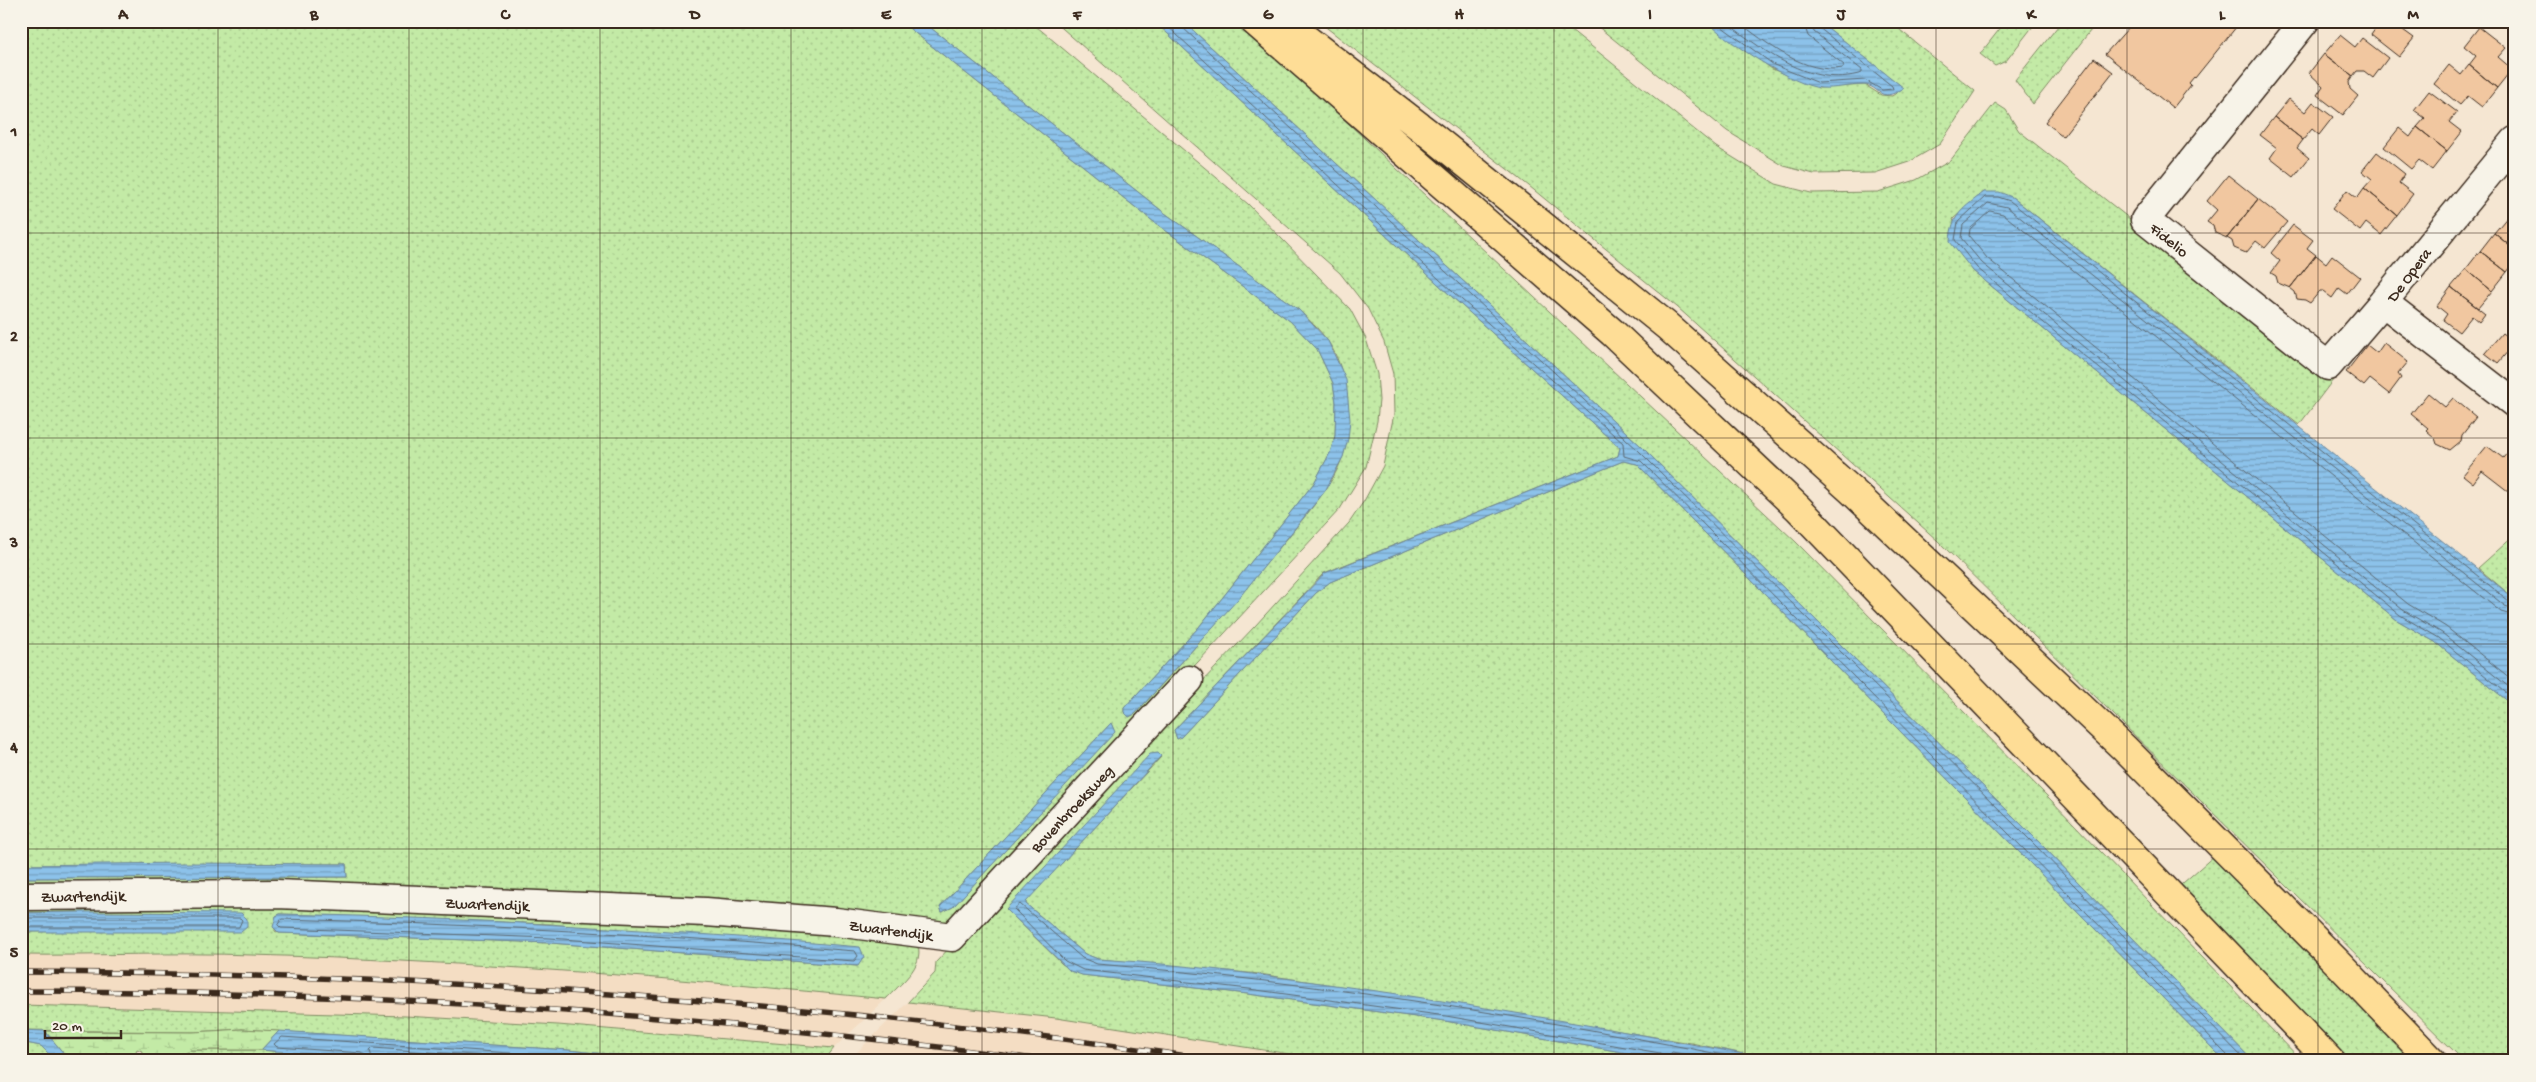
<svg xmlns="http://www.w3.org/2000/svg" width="2536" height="1082" viewBox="0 0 2536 1082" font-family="'Gochi Hand',sans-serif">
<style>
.built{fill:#f4ddc3}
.grass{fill:url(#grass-dots);stroke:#7f8a62;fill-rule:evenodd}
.wetland{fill:url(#wetland-marsh);stroke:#7f8a62}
.water{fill:url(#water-rules);stroke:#6c8598}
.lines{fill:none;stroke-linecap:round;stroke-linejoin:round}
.shore{stroke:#5b6770;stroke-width:1}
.building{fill:#f1c7a0;stroke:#3b2a1e}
.minor-casing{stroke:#3b2a1e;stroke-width:31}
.highway-casing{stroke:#3b2a1e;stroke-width:31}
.minor{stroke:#f7f3e8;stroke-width:28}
.highway{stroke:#fedd96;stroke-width:28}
.rail-casing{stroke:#3b2a1e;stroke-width:5.5}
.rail{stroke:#f7f3e8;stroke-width:4;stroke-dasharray:11;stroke-linecap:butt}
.grid{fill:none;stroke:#3b2a1e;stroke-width:1;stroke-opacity:0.55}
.labels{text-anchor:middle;stroke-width:4;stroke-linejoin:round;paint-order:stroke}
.street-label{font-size:16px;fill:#3b2a1e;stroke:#f7f3e8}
.neatline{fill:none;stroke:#3b2a1e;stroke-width:2}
.grid-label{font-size:16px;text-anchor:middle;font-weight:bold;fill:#3b2a1e}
</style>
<defs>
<pattern id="grass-dots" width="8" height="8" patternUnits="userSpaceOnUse" patternTransform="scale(1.25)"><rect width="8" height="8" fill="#c3eaa6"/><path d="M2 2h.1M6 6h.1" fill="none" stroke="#a8c98e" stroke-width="1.8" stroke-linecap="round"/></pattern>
<pattern id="wetland-marsh" width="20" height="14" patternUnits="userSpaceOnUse" patternTransform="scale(1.25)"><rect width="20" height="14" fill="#c3eaa6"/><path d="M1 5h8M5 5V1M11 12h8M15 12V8" fill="none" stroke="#a8c98e"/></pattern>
<pattern id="water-rules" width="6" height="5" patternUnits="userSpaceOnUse" patternTransform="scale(1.25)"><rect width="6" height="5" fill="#8cc2ea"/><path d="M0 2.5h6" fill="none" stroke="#749ebd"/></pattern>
</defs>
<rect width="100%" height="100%" fill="#f5e6d2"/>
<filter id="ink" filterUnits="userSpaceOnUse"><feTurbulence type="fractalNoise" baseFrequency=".02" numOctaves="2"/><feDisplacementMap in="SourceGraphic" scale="10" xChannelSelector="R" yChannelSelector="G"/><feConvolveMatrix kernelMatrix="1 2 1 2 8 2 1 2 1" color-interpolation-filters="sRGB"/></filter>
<g filter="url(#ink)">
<path class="built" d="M250,954l182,8 238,16 216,21 -52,49 -276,-23 -153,-9 -384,-11v-50z
M908,1002l148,16 279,43h-441l-41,-5z"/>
<path class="grass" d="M21,21h879l254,201 136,99 27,28 16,34 3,19 -1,34 -5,17 -16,30 -115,144 -75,81v4l5,5 6,-3c52,-57 102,-114 151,-174 20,-26 46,-52 57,-84 11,-32 5,-87 -16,-116 -8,-11 -18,-20 -28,-30l-137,-99 -240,-190h108l218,183 102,105 16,30 11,35 2,26 -2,21 -11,46 -26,42 -207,223 -185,191 -927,-34v-11l326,-1 -1,-13 -325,1zM1111,723l3,9 -161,175 -11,5 -2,-5z
M1054,21h100l296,274 170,153 -2,8 -294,117 -150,157 3,9 4,-2 135,-144 14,-11 293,-121 14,3 588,597h-447l-87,-18 -239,-40 -193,-29 -161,-15 -13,-5 -59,-50v-3l135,-144 -155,152 56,55 20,11 166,19 197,27 228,40h-338l-279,-43 -148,-16 27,-29 1,-11 319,-336 94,-103 15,-22 19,-35 11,-52 -1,-40 -9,-32 -16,-33 -28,-36z
M1183,21h52l114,103 447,418 253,256 253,263h-49l-219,-224 -392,-390z
M1318,21h242l156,126 60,37 35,9 67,-1 38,-12 34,-19 45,-58 11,7 13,21 314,249 -34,45 -287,-228 -28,-5 -31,27 20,52 424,349 38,22 80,65v354h-51l-526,-520 -261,-234 -148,-121z
M1591,21h116l65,48 47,19 46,-3 16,10 11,1 11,-8 -84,-67h70l86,70 -35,53 -31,18 -34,11 -61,1 -30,-8 -57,-35z
M2006,21h31l-31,40 -11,5 -15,-12z
M2062,21h36l-65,83 -18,-24z
M2515,535v64l-37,-31z
M2215,855l199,206h-70l-169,-171z
M184,901l521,19 213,25c6,22 -18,39 -32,54 -211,-21 -422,-38 -634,-44 -77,-3 -154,1 -231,0v-23l63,-1v-19l-63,1v-10zM280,914l271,10 313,33 -7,9 -307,-23 -271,-10 -4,-2 1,-15z
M21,1005l384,11 153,9 276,23 -10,13h-153l-103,-11 -326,-21 -49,3 -172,-2z
M21,1042l20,4 15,15h-35z
M189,1050h72l132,11h-216l4,-7z"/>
<path class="wetland" d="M242,1029l37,2 -18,19h-72l-8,4 -4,7h-37l2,-10 -5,-2 -5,12h-62l-25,-30 148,1z"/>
<path class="water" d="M900,21h22l240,190 137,99 29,31 18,39 4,40 -2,19 -5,18 -18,34 -87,108 -103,115 -6,3 -5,-5v-4l75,-81 115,-144 16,-30 5,-17 1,-34 -3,-19 -16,-34 -27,-28 -136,-99z
M1154,21h29l459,426 392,390 219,224h-28l-588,-597 -14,-3 -293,121 -14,11 -135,144 -4,2 -3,-9 151,-157 293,-117 2,-8 -170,-153z
M1707,21h112l85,67c-27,17 -23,-3 -41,-3 -14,0 -28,4 -42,3 -27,-2 -96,-47 -114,-67z
M1984,192h15l13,5 503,402v108l-80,-65 -38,-22 -424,-349 -23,-29c1,-28 14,-34 34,-50z
M1111,723l4,9 -162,175 -11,5 -2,-5z
M1158,753l3,3 -135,146v2l59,50 13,5c99,6 195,20 293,34 129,20 259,42 387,68h-105l-228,-40 -197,-27 -166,-19 -12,-4 -64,-62 144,-155z
M186,863l160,1 1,13 -326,1v-13z
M84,912l157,1 6,6v8l-6,5h-220v-19z
M280,914c194,4 387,16 580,33l4,10 -6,9 -308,-23 -271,-10 -6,-6 3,-11z
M21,1030l24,1 25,30h-14l-15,-15 -20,-4z
M279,1031l289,19 103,11h-278l-132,-11z"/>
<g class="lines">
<path class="shore" d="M1162,21l291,271 170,151 1,13 17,5 586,594 1,6
M1180,21l2,6 457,424 392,390 215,220
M1714,21l60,44 45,18 46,-3 17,10 11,-1 -1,-3 -74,-59 -2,-6
M1724,21c40,29 85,68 138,52v-3l-48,-38 -4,-11
M1737,21c30,22 67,54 106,47l1,-3 -36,-29 -5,-15
M2515,603l-6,-2 -499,-400 -12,-4h-13l-27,25 -3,18 22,28 423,347 39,23 76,62
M2515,609l-10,-3 -498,-399 -19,-4 -25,22 -2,13 21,25 421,347 39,23 73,59
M2515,616l-14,-4 -498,-398 -13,-3 -20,18 -1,7 18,22 421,346 38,23 69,55
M21,918h219l2,2 -3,7h-218
M282,919c191,5 382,16 573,32l3,5 -4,5 -304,-23 -269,-10 -3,-3z
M367,1061l-1,-5 -4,-3 -85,-6 -3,-3 8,-7 341,24
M373,1061l-3,-10 3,-3 185,13
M381,1061l2,-4 63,4
M1665,1061l-1,-5 -4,-3 -214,-37 -197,-27 -166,-19 -18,-9 -51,-52 6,-5 62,54 15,6c220,18 439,53 656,97
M1671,1061l-1,-7 2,-2 49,9"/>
</g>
<path class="building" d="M2131,21h100l6,5 -42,52 -1,-1 -5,6 2,2 -18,23 -68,-54 25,-28z
M2410,21l-7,9 11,8 -15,19 -28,-22 5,-7 -1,-7z
M2479,27l27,21 -8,9 14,12 -15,19 -28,-23 7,-9 -12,-10z
M2340,35l15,12 7,-9 26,20 -15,20 -9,-7h-7l-4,5 -29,-22z
M2324,54l29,22 -4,6 1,7 8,7 -15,19 -26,-20 6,-9 -14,-13z
M2094,58l19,14 -50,64 -18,-14z
M2449,65l12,10 8,-10 28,23 -15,19 -14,-11 -8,9 -26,-21z
M2429,91l28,21 -8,10 13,10 -15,19 -30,-24 8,-9 -11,-8z
M2289,99l16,13 8,-10 20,15 -14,18 -7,-6 -9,11 -29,-23z
M2274,117l29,23 -6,8 12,10 -15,19 -24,-19 7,-10 -17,-13z
M2417,127l30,24 -15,19 -13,-10 -8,9 -27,-22 15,-19 11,9z
M2377,152l28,22 -6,9 14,11 -16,21 -33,-27 8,-9 -10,-8z
M2228,175l30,24 -31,39 -12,-5 -2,-7 -6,-4 10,-12 -10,-9z
M2364,188l33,27 -16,20 -15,-12 -6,8 -28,-22 15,-19 10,8z
M2258,199l29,23 -22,26 -9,-7 -10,12 -12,-5 -2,-7 -5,-3z
M2509,215l6,4v31l-21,-17z
M2293,225l20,15 -6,8 9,7 -26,33 -12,-5 -2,-7 -5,-3 9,-12 -9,-8z
M2494,233l21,17v12l-8,10 -27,-21z
M2480,251l27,21 -15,19 -26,-22z
M2316,255l10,8 6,-8 28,22 -13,17 -8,-6 -7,10 -9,-7h-3l-10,12 -5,-3 -8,-1 -2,-7 -5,-4z
M2466,269l26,22 -14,17 -27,-21z
M2451,287l34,27 -6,8 -7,-6 -13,16 -16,-12 4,-6 -10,-8z
M2502,333l13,10 -17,20 -13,-10z
M2384,343l24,19 -10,12 3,4 -12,16 -19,-15 -6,7 -18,-14 21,-27 10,8z
M2428,393l17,14 8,-9 23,19 -14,18 -1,6 -11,9 -13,-6 -2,-6 -9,-8 2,-2 -17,-14z
M2487,446l16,12 10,-12 2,1 -2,48 -31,-24 -9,12 -10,-8z"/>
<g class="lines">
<g class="minor-casing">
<path id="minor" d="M2305,21l-160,199 183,146 55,-64
M2515,141l-132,161 132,102
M21,896l256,-2 429,18 130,10 116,15 237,-257"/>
</g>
<g class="highway-casing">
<path id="highway" d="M1254,21l359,312 185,175 532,553
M1283,21l150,116 234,189 184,164 273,258 217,218 91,95"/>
</g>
<use href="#minor" class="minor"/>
<use href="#highway" class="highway"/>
<g class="rail-casing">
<path id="rail" d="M21,972c402,2 802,29 1200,89
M21,991c344,0 688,24 1028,70"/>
</g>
<use href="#rail" class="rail"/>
</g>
</g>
<path class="grid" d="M218,21v1040M409,21v1040M600,21v1040M791,21v1040M982,21v1040M1173,21v1040M1363,21v1040M1554,21v1040M1745,21v1040M1936,21v1040M2127,21v1040M2318,21v1040M21,233h2494M21,438h2494M21,644h2494M21,849h2494"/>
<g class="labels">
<g class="street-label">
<text transform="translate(2170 239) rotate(39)" y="6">Fidelio</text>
<text transform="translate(2408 274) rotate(-53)" y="6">De Opera</text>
<text transform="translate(1071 808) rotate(-47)" y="6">Bovenbroeksweg</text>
<text transform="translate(83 895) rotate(-1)" y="6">Zwartendijk</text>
<text transform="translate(487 903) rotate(2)" y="6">Zwartendijk</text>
<text transform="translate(891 929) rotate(7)" y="6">Zwartendijk</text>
</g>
</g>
<rect width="2536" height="1082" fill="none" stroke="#f7f3e8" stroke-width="55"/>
<path d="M45 1030v8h76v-8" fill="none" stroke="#3b2a1e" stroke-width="2.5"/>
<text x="52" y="1030" font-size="15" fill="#3b2a1e" stroke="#f7f3e8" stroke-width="4" paint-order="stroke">20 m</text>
<rect x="28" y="28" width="2480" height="1026" class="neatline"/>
<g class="grid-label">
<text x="123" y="19">A</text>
<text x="314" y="19">B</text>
<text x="505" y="19">C</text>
<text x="695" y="19">D</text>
<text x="886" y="19">E</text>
<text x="1077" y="19">F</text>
<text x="1268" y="19">G</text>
<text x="1459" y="19">H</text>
<text x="1650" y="19">I</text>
<text x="1841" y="19">J</text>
<text x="2031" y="19">K</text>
<text x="2222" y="19">L</text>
<text x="2413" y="19">M</text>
<text x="14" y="136">1</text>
<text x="14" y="341">2</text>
<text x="14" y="547">3</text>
<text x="14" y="752">4</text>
<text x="14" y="957">5</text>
</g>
</svg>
